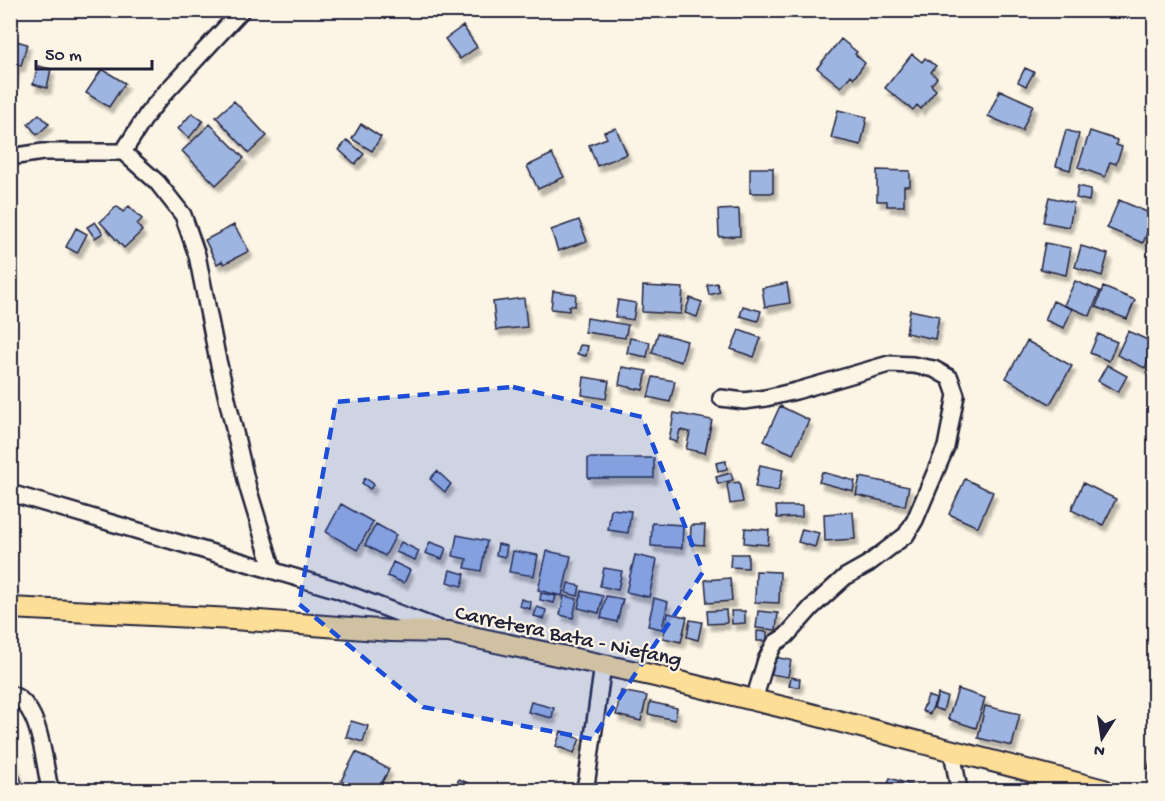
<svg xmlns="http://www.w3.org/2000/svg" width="1165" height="801" viewBox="0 0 1165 801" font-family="'Gochi Hand',sans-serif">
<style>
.building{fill:#9eb5e2;stroke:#22223b;stroke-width:1.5;filter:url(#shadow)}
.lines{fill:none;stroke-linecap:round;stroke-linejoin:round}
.minor-casing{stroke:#22223b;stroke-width:20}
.major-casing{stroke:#22223b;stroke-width:24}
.minor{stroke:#fcf5e5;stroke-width:15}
.major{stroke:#fdde96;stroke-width:20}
.marked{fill:#1d4ed8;fill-opacity:0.2;stroke:#1d4ed8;stroke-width:4.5;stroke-dasharray:12 8;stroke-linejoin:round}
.labels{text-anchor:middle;stroke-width:4.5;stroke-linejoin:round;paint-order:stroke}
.street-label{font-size:22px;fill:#22223b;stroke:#fcf5e5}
</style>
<defs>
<filter id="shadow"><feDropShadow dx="3.5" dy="6" stdDeviation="1.5" flood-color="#0004"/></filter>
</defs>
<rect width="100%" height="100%" fill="#fcf5e5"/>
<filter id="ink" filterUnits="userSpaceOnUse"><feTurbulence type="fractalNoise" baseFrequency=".0167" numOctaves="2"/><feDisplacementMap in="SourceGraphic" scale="12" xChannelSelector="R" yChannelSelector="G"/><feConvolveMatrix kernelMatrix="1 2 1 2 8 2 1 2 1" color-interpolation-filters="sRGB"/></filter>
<g filter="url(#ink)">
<path class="building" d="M463,26l14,21 -17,12 -15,-20z
M10,39l17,5 -6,22 -4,-2 -5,17h-2z
M841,39l16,13 -2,2 10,9 -11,15 -3,-3 -10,12 -24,-19z
M912,54l10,8 3,-4 11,8 -5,6 6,6 -6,7 5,5 -15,19 -4,-4 -4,5 -28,-22z
M38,66l13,3 -4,19 -14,-4z
M1025,68l9,4 -8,14 -8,-4z
M102,69l23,14 -16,24 -23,-14z
M1000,90l33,15 -11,26 -34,-15z
M234,101l33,35 -18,17 -33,-36z
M838,110l29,7 -6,28 -30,-7z
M192,113l11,8 -14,17 -11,-9z
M39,114l10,10 -12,11 -9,-11z
M210,124l34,34 -28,27 -34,-34z
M361,124l20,13 -9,14 -20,-12z
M616,128l11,26 -30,12 -8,-21 18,-7 -3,-6z
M1066,130l13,4 -9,36 -14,-4z
M1090,131l27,9 -1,5 6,2 -6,17 -6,-2 -5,15 -27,-10z
M347,140l17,14 -9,10 -16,-14z
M552,154l12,23 -26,12 -11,-23z
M750,168h23v25h-23z
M877,170l33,1v15h-6v20h-17v-5h-10z
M1078,186l13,3 -2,12 -13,-3z
M1049,197l25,6 -5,24 -26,-5z
M1119,200l35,15 -11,28 -36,-15z
M117,206l6,6 6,-6 13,13 -5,5 5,7 -18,17 -24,-26z
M739,209l1,27 -21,1 -1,-27z
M579,220l8,21 -29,10 -7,-21z
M95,222l8,11 -8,5 -8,-11z
M234,225l15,26 -25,13 -2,-3 -5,3 -12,-24z
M76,228l11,6 -10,19 -11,-6z
M1045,243l26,5 -5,27 -26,-6z
M1081,246l27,8 -6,22 -27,-9z
M1075,281l25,10 -10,25 -26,-11z
M717,283l3,9 -11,3 -2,-10z
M787,283l3,20 -25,4 -3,-19z
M643,286l40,2 -2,26 -39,-2z
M1103,287l32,13 -8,19 -31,-12z
M553,291l23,3 -1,12h-6v5l-18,-2z
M524,298l3,29 -31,3 -3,-28z
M690,298l12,4 -5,15 -12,-4z
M618,300l18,3 -3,17 -18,-3z
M1053,301l19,8 -8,19 -19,-8z
M743,306l18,5 -3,10 -18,-5z
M910,310l29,6 -4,23 -29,-6z
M587,318l41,7 -3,13 -40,-6z
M739,330l22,8 -7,19 -23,-8z
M1128,331l26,12 -9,25 -28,-13z
M658,333l29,8 -6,21 -29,-9z
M1098,334l19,8 -8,19 -19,-8z
M630,338l20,4 -3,15 -20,-4z
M1027,341l45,25 -22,38 -44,-26z
M580,345l8,1 -2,10 -9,-2z
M1107,365l20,11 -9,16 -20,-11z
M622,367l25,4 -4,19 -24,-5z
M584,377l25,4 -3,18 -24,-4z
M653,377l22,4 -5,21 -22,-5z
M780,406l29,14 -16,34 -29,-13z
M674,413l38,7 -7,33 -19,-4 4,-17 -10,-2 -3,12 -8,-2z
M588,458h66v20h-66z
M726,461l1,8 -9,2 -2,-8z
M760,465l23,5 -5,21 -23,-4z
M437,471l14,13 -6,8 -15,-13z
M822,472l33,9 -2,10 -34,-9z
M731,473l2,7 -15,4 -2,-7z
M860,477l49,10 -4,19 -49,-11z
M365,478l9,6 -4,5 -8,-6z
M965,479l28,13 -15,35 -29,-13z
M739,482l4,20 -13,2 -3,-20z
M1083,483l33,16 -13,26 -32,-15z
M341,504l32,18 -16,28 -31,-18z
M776,506h26v11l-25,1z
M611,509l20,2 -3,22 -20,-3z
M853,512l2,27 -30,2 -1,-27z
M652,523l31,2 -1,23 -31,-2z
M376,524l20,11 -11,21 -20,-11z
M691,525h14l-1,20 -14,-1z
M745,528l24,2 -1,15 -24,-2z
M802,529l17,4 -4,14 -17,-5z
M457,535l30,6 -6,30 -16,-3 2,-9 -14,-3z
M401,542l18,9 -4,9 -19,-8z
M430,542l16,6 -4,11 -17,-6z
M498,544l9,2 -2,11 -9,-2z
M513,551l25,4 -4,21 -25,-4z
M547,551l24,5 -9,40 -24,-6z
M731,554h17v14l-18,-1z
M635,555l22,5 -8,37 -23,-5z
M393,562l17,8 -6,13 -17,-7z
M604,568l18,3 -4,19 -18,-4z
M450,570l15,4 -3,12 -15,-4z
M756,571l24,1 -1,31 -24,-1z
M730,578l2,23 -25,2 -2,-23z
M568,583l12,3 -2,10 -12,-3z
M582,591l21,5 -4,17 -21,-5z
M541,593l15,3 -2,7 -14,-3z
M564,596l13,3 -4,19 -13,-3z
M606,596l17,3 -6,23 -16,-4z
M654,598l14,4 -6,27 -14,-3z
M521,599l10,3 -1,7 -11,-3z
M537,607l9,3 -2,9 -10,-3z
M726,610l1,13 -19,1 -1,-13z
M731,611h14v12l-13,1z
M758,611l20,2 -2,17 -20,-2z
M668,613l19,4 -6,25 -18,-4z
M690,620l12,2 -4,18 -11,-3z
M757,631l10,1v9h-10z
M773,657l18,3 -3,17 -18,-3z
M791,677l9,2 -1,8 -10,-1z
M958,689l27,9 -9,30 -28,-9z
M621,691l26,5 -6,25 -25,-6z
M938,694l9,3 -4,14 -9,-3z
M928,696l8,3 -6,15 -8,-3z
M531,702l23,6 -2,10 -24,-6z
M650,702l27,6 -2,12 -27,-6z
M985,706l35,8 -8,32 -34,-8z
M351,721l17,5 -5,16 -17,-5z
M561,731l19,8 -6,14 -18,-7z
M1154,745v25l-6,-1z
M356,752l33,17 -11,21h-19l-18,-9z
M13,759l12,31h-15v-30z
M890,778l24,8 -1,4h-27z
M459,779l24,11h-30z"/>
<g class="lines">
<g class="minor-casing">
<path id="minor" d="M123,152l25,-39 15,-18 79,-85
M10,157l33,-5h80l34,30 26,33 14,40 20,101 31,132 25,82
M721,398l23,3 22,-3 30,-7 93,-27 24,1 21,4 16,9 6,17 -10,52 -31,73 -9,15 -38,29 -23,13 -33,30 -26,29 -11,7 -9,17 -12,40
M10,493l325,96 105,40
M10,694c30,9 33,63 39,90l4,6
M952,751l7,39
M584,790l3,-11 16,-114"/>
</g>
<g class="major-casing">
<path id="major" d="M10,608l223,11 158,12 58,1 206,44 148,36 301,78"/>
</g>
<use href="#minor" class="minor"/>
<use href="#major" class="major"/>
</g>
</g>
<path class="marked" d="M513,387l129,30 61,155 -111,167 -169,-32 -124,-103 37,-202z"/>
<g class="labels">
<g class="street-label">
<text transform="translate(569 634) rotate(12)" y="8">Carretera Bata - Niefang</text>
</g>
</g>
<rect width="1165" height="801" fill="none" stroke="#fcf5e5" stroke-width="36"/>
<rect x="18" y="18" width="1129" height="765" fill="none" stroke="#22223b" stroke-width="2" filter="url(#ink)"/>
<g transform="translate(1102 738) rotate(192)" stroke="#fcf5e5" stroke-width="4.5" paint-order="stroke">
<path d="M0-4.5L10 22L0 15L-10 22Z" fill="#22223b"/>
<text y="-9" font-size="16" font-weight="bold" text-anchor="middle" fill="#22223b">N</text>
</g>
<path d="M36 60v9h116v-9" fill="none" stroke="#22223b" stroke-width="3"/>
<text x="45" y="60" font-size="18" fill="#22223b" stroke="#fcf5e5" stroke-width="4.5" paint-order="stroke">50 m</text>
</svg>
